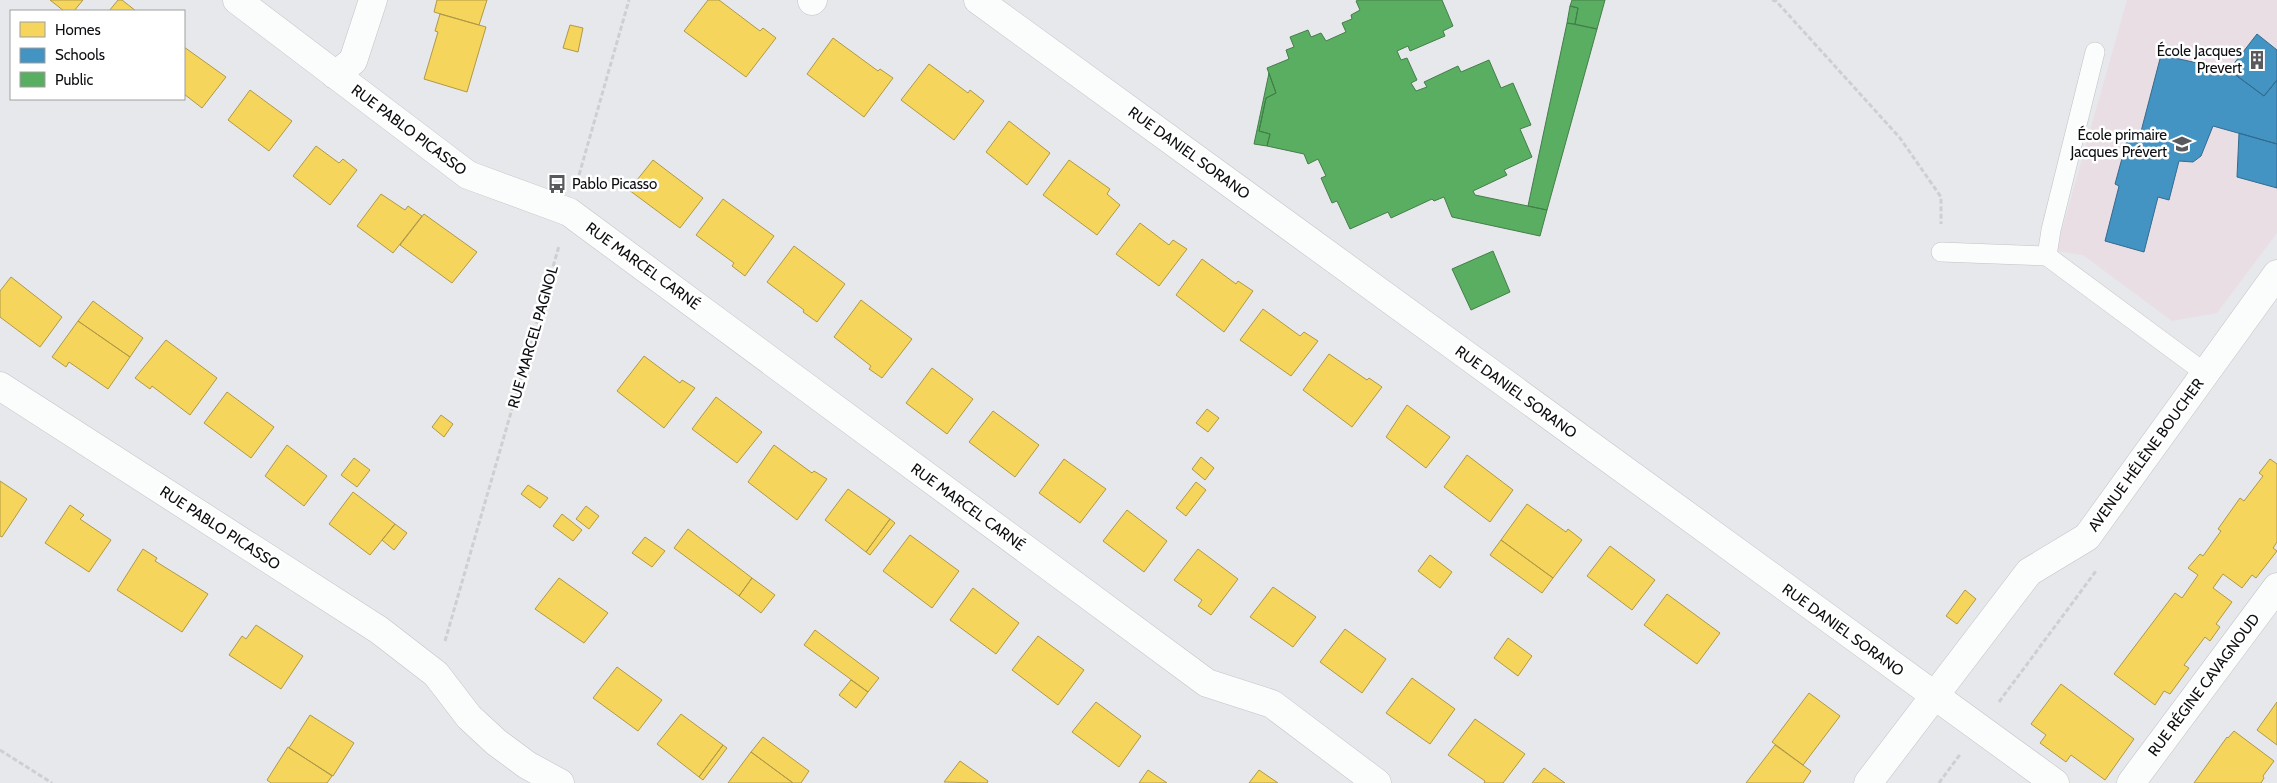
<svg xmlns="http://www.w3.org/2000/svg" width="2277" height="783" viewBox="0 0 2277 783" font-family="Cabin,sans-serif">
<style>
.education{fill:#eadee5}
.homes{fill:#f6d55c;stroke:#b09946}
.schools{fill:#4393c3;stroke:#336b8e}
.public{fill:#5aae61;stroke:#437e49}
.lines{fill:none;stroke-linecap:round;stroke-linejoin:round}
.lane-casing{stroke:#c2c3c6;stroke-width:20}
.street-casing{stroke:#c2c3c6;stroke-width:29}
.path{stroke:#cfcfd1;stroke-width:3;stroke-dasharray:5 2.5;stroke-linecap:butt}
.lane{stroke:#fbfcfc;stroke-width:19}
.street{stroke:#fbfcfc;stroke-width:28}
.labels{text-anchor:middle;stroke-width:5;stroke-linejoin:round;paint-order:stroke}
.poi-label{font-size:15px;fill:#0d0e11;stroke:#fff;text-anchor:end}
.street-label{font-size:15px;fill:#0d0e11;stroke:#fff}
</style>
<rect width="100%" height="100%" fill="#e6e8eb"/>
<path class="education" d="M2127,0h150v233l-60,80 -45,8 -89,-66 -27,-4z"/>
<path class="homes" d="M50,0h33l-9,11h-10z
M118,0h4l14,11h-27z
M437,0h50l-8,25 -45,-13z
M708,0h11l41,31 3,-3 13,10 -30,39 -62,-46z
M440,14l46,13 -19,65 -43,-13 14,-47 -3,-1z
M570,25l13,3 -5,24 -15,-4z
M833,38l45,33 2,-2 13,9 -29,39 -57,-43z
M184,47l42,30 -24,31 -18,-14z
M929,64l39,29 2,-3 14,11 -30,39 -53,-40z
M250,90l42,31 -23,30 -41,-31z
M1009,121l41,32 -23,32 -41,-33z
M316,146l23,17 4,-4 14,11 -27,35 -37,-29z
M653,160l50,38 -23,30 -51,-38z
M1069,160l41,29 -3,5 13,11 -23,30 -54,-40z
M381,194l24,16 3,-4 14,10 -29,37 -36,-27z
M723,199l51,37 -29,40 -13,-10 2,-3 -38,-28z
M424,214l53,38 -25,31 -52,-38z
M1140,223l29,22 4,-5 14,9 -28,37 -43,-32z
M794,246l51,38 -28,38 -14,-10 1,-2 -37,-28z
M1202,259l34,25 2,-3 15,10 -29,41 -48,-37z
M11,277l51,40 -22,30 -40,-30v-26z
M861,300l51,39 -30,39 -13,-9 2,-3 -37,-29z
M93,301l50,37 -13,19 -52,-36z
M1263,309l37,27 4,-4 14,9 -27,35 -51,-36z
M78,321l52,36 -22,32 -39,-27 -3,5 -14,-10z
M166,340l51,38 -27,37 -38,-29 -2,3 -15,-11z
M1329,354l38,26 2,-2 13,9 -30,40 -49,-37z
M644,356l36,27 2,-3 13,8 -31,40 -47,-37z
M932,368l41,31 -26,35 -41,-31z
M227,392l47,35 -23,31 -47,-35z
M716,397l46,35 -25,31 -45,-34z
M1407,405l43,32 -24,31 -40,-31z
M1207,409l12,9 -11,14 -12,-9z
M993,411l46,34 -24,32 -46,-35z
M441,415l12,9 -9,13 -12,-10z
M287,445l40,31 -23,30 -39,-30z
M774,445l38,28 2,-2 13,8 -30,41 -49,-38z
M1467,455l46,35 -23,32 -46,-35z
M1201,457l13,11 -9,12 -13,-11z
M354,458l16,12 -13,17 -16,-12z
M1064,459l42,30 -26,34 -41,-30z
M2270,459l7,5v78l-4,6 4,3 -21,27 -4,-3 -10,13 -19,-14 -10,14 19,14 -16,22 4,3 -10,14 -5,-4 -21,28 5,3 -19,26 -6,-3 -9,14 -41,-31 61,-81 7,5 16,-23 -10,-7 12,-14 3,2 18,-25 -3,-2 22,-31 4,3 19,-25 -4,-3z
M0,481l27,18 -25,38 -2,-1z
M1196,482l10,8 -20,26 -10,-8z
M528,485l20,13 -8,10 -19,-14z
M848,489l42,30 -24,33 -41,-32z
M353,492l42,32 -25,31 -41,-31z
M1527,504l39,28 2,-3 14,11 -29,38 -52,-38z
M70,505l14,10 -4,4 31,21 -22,32 -44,-29z
M586,506l13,10 -10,13 -13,-10z
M1127,510l40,31 -23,31 -41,-31z
M562,514l20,16 -9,11 -20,-15z
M890,519l5,4 -25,32 -4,-3z
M395,524l12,9 -13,17 -12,-10z
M688,529l64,49 -13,18 -65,-48z
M910,535l49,36 -27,37 -49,-37z
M645,537l20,14 -13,16 -20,-14z
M1501,540l52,38 -11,15 -52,-38z
M1610,546l45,34 -23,30 -45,-34z
M143,549l14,9 -2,3 53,33 -26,38 -65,-42z
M1198,549l40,30 -27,36 -13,-9 4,-6 -28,-20z
M1430,555l22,17 -12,16 -22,-17z
M559,578l49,35 -24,30 -49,-34z
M752,578l23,17 -14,18 -22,-17z
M1273,587l43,30 -23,30 -43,-30z
M973,588l46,35 -23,31 -46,-34z
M1965,590l11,9 -19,25 -11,-8z
M1667,594l53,39 -23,31 -53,-39z
M256,625l47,31 -22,33 -52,-34 13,-19 4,3z
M1345,629l41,30 -24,34 -42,-31z
M815,630l64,48 -11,14 -64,-47z
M1038,636l46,34 -26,35 -46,-35z
M1508,638l24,18 -14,20 -24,-18z
M617,667l45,33 -24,31 -45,-33z
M1412,678l43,31 -25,35 -44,-31z
M851,680l17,12 -12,16 -17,-13z
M2061,684l73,55 -29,41 -34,-25 -5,7 -26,-19 6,-8 -15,-11z
M1809,693l31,23 -37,49 -31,-23z
M1096,702l45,34 -22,31 -47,-35z
M2277,702v43l-20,-15z
M681,714l42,31 -24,32 -42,-33z
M310,715l44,28 -21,33 -44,-28z
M1475,719l50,35 -22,29h-19l1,-2 -37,-26z
M2234,731l40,30 -11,15 1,2 -3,5h-67l33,-46 1,1z
M763,737l46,34 -8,12h-8l-42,-31z
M723,745l4,3 -24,32 -4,-3z
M1775,745l36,26 -8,12h-57z
M288,747l44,29 -5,7h-56l-4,-3z
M751,752l42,31h-65z
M960,761l28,20 -1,2 -43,-1z
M1544,768l21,15h-33z
M1148,770l19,13h-28z
M1259,770l19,13h-29z"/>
<path class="schools" d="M2257,34l20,16v30l-13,16 -35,-26z
M2161,55l68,15 35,26 13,-16v64l-64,-18 -12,30 -8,6 -14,-1 -10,39 -11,-3 -14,55 -39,-11 14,-55 -4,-2 12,-44 11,3z
M2239,133l38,11v44l-40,-11z"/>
<path class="public" d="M1358,0h84l11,26 -10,5 2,5 -35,15 -2,-5 -11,5 4,9 6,-2 10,22 -6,3 5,8 11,-4 -3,-5 34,-16 3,6 28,-12 12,28 12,-5 18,42 -11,4 12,28 -28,13 3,5 -34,16 2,4 72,15 -7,26 -88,-19 -8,-20 -10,4 -2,-2 -41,19 -3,-6 -38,17 -13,-28 -5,2 -11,-25 5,-2 -8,-17 -10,5 -4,-10 -37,-8 3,-12 -11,-3 7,-33 10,-5 -9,-25 22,-9 -3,-9 8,-3 -4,-10 18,-7 3,7 10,-4 5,8 20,-9 -4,-9 10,-4 -1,-4 9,-5 -4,-9z
M1572,0h33l-8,29 -22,-5 3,-16 -8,-2z
M1570,6l8,2 -3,16 -8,-1z
M1567,23l30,6 -50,181 -19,-4z
M1269,73l7,20 -10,5 -7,33 11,3 -3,12 -13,-2z
M1493,251l17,41 -39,18 -19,-41z"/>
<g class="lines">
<g class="lane-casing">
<path id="lane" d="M2095,52l-44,178 -4,26 158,117
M1941,252l106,4"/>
</g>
<g class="street-casing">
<path id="street" d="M237,0l231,175 101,37 638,471 65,21 105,79
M978,0l1077,783
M812,1l1,-1
M335,75l18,-14 20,-61
M0,386l379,244 57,44 33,43 27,25 31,23 33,18
M1868,783l161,-211 58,-35 190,-263
M2131,783l146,-196"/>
</g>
<path class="path" d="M1772,0l4,1 124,137 41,59v27
M577,182l52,-182
M445,641l114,-395
M1999,702l97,-131
M0,750l52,33
M1939,783l22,-30"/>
<use href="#lane" class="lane"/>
<use href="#street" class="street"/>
</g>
<defs>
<g id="building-bare" transform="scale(1.5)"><path d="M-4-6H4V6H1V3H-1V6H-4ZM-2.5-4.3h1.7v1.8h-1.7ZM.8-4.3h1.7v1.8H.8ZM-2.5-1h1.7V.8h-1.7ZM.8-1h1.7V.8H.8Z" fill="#595a5d" stroke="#fff" stroke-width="2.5" paint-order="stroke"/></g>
<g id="school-bare" transform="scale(1.5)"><path d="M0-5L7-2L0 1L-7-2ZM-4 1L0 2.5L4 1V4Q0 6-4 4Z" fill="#595a5d" stroke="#fff" stroke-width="2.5" paint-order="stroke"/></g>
<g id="bus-bare" transform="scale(1.5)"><path d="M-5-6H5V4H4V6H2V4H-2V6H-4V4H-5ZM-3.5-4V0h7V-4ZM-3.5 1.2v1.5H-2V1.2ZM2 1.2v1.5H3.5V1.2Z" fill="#595a5d" stroke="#fff" stroke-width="2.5" paint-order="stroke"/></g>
</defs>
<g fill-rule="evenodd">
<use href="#building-bare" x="2257" y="60"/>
<use href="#school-bare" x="2182" y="144"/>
<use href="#bus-bare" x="557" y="184"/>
</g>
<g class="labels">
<g class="poi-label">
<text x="2242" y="56">École Jacques<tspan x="2242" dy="17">Prevert</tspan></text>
<text x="2167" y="140">École primaire<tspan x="2167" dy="17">Jacques Prévert</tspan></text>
<text x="572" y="189" text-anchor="start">Pablo Picasso</text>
</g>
<g class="street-label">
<text transform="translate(409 130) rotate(37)" y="5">RUE PABLO PICASSO</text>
<text transform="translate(1189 153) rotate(36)" y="5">RUE DANIEL SORANO</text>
<text transform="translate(643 266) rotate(36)" y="5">RUE MARCEL CARNÉ</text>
<text transform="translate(533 337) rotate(-74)" y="5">RUE MARCEL PAGNOL</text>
<text transform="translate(1516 392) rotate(36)" y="5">RUE DANIEL SORANO</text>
<text transform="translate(2146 455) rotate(-54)" y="5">AVENUE HÉLÈNE BOUCHER</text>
<text transform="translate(968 507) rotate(36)" y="5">RUE MARCEL CARNÉ</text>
<text transform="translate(220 528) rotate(33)" y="5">RUE PABLO PICASSO</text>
<text transform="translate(1843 630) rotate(36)" y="5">RUE DANIEL SORANO</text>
<text transform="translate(2204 685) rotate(-53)" y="5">RUE RÉGINE CAVAGNOUD</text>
</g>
</g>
<rect x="10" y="10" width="175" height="90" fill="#ffffff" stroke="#9e9fa0"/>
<rect x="20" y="22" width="25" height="15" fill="#f6d55c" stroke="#9e9fa0"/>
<text x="55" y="35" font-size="15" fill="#0d0e11">Homes</text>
<rect x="20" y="48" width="25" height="15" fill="#4393c3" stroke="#9e9fa0"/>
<text x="55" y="60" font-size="15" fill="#0d0e11">Schools</text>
<rect x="20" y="72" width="25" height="15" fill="#5aae61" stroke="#9e9fa0"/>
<text x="55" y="85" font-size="15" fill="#0d0e11">Public</text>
</svg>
